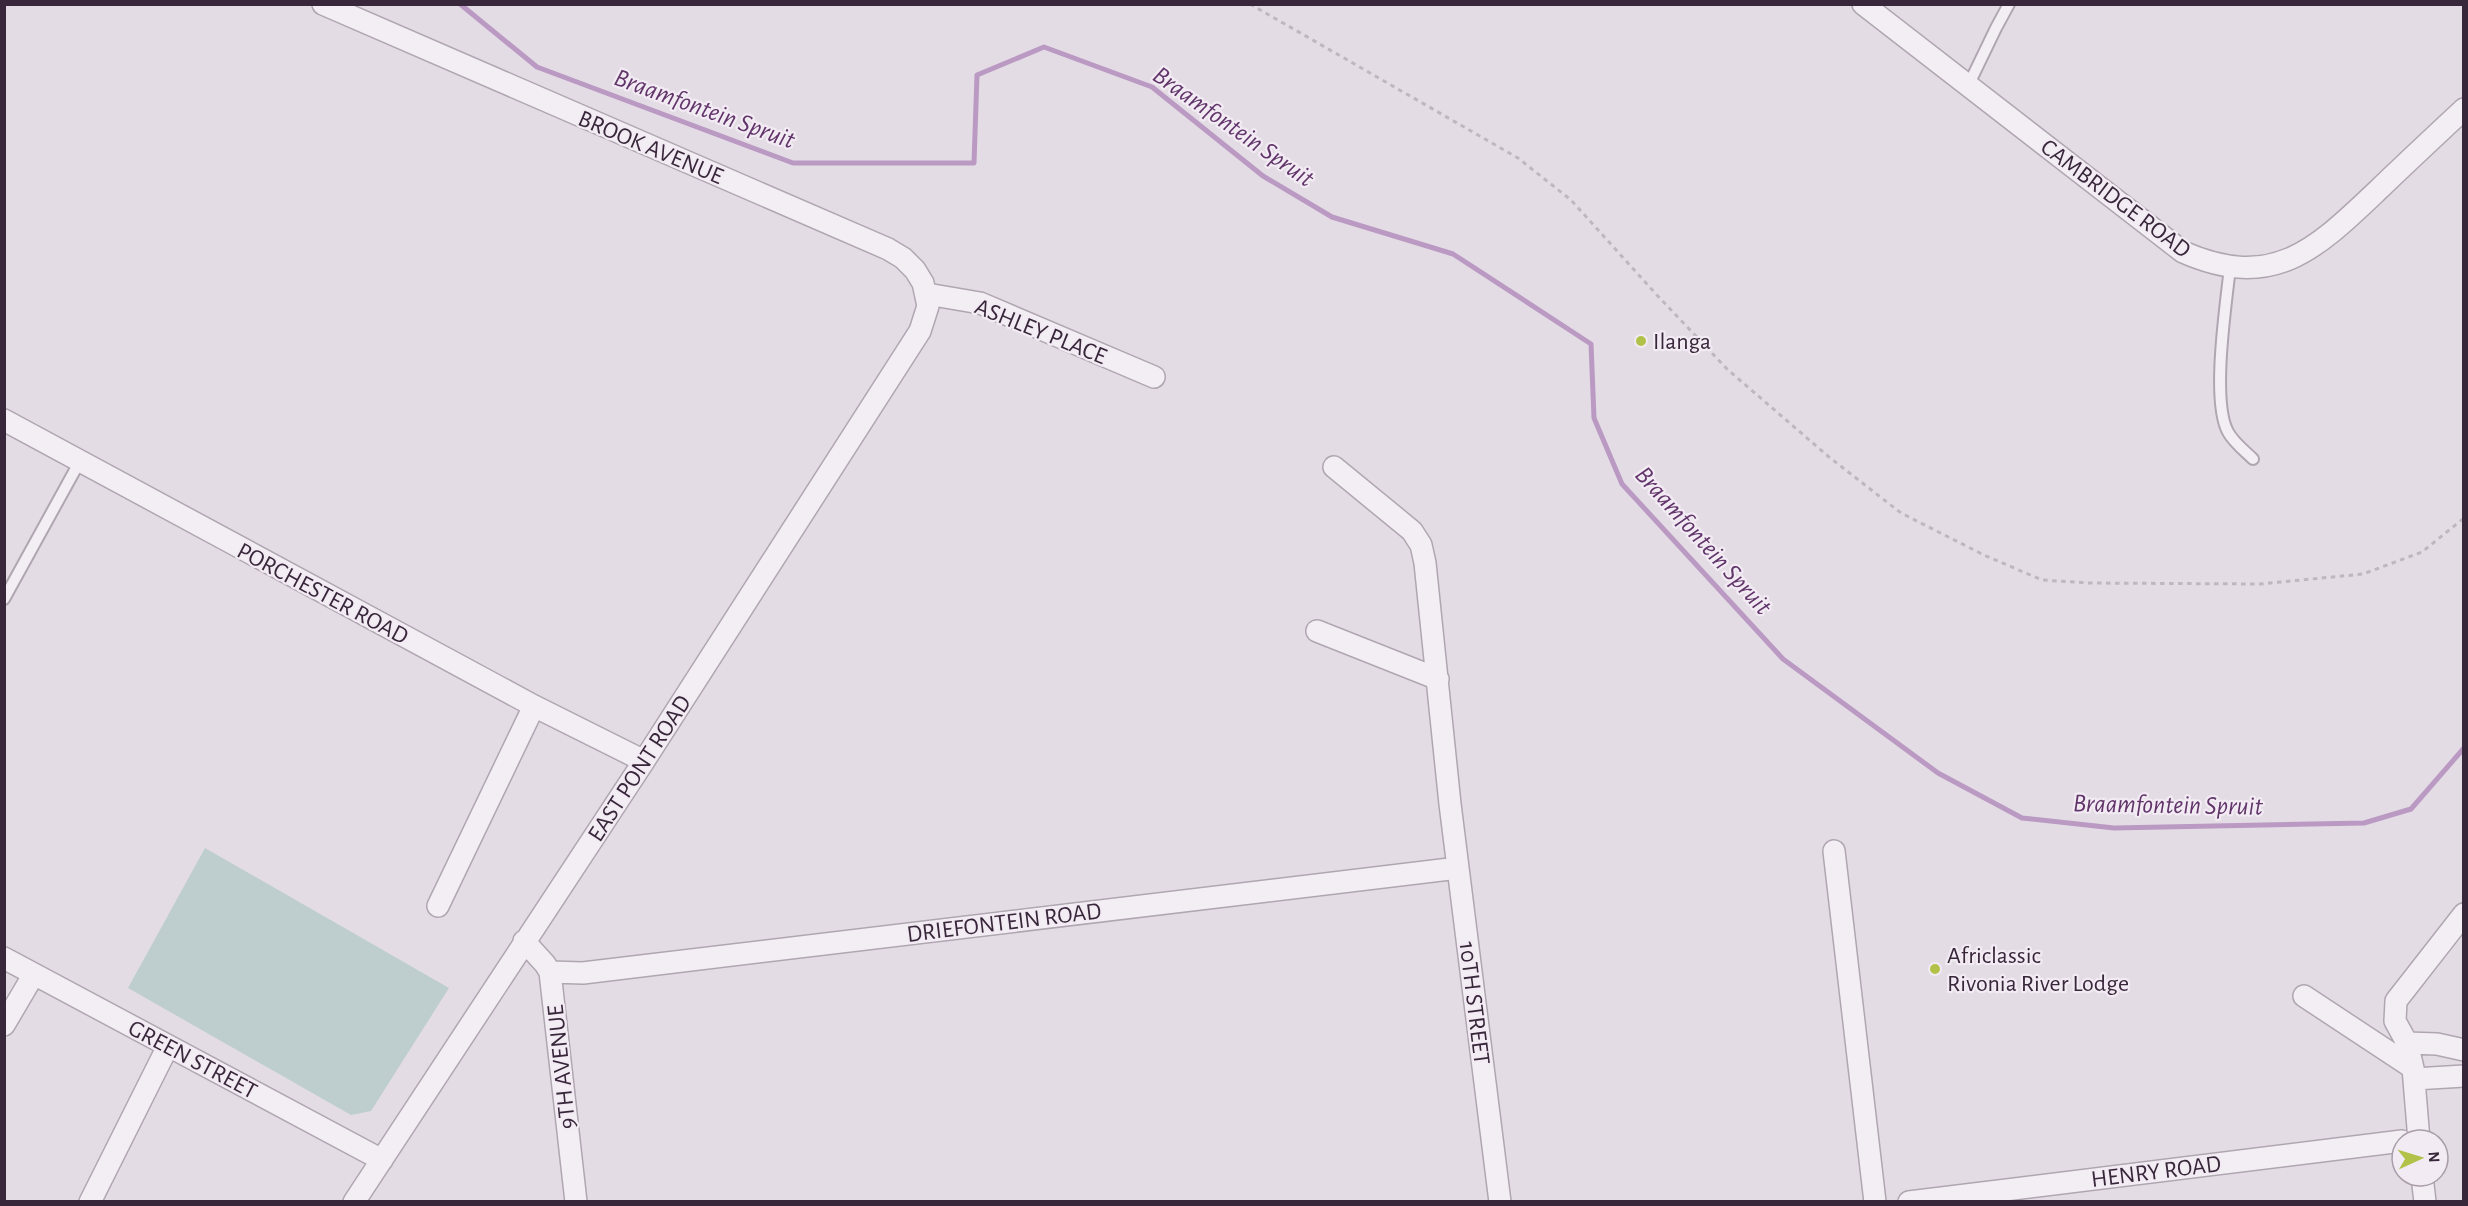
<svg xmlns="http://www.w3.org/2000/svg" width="2468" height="1206" viewBox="0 0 2468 1206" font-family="'Alegreya Sans',sans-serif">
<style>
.green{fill:#becece}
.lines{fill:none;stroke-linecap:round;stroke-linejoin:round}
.stream{stroke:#ba99c3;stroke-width:5}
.service-casing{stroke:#b0a6b2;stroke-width:14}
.minor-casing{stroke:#b0a6b2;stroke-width:24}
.path{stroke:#bfb6c0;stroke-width:3;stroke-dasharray:4.5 4.5;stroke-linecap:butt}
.service{stroke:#f3eef4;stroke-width:10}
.minor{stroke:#f3eef4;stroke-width:21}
.poi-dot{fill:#b2c249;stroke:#f2ebf3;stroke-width:2}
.labels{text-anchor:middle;stroke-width:4.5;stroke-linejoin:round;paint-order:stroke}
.street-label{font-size:24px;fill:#38273a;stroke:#f2ebf3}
.poi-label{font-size:24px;fill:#38273a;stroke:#f2ebf3;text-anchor:start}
.water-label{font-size:26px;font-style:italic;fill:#61356a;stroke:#f2ebf3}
</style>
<rect width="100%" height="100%" fill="#e4dce5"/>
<path class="green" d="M205,848l244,140 -78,123 -20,4 -223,-127z"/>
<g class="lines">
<path class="stream" d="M460,4l77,63 256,96h181l3,-88 67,-28 108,40 111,89 69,41 121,37 138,90 3,74 28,66 161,175 155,114 84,45 92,10 250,-5 47,-14 53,-61"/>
<g class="service-casing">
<path id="service" d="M1968,86l28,-58 13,-24
M2230,267c-4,38 -19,134 -2,165 6,11 17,19 25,27
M4,599l76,-138"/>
</g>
<g class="minor-casing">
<path id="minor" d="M323,4l565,245 15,9 12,12 8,13 5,23 -8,25 -276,430 -290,441
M1863,4l320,248c89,39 131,-1 193,-60 29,-28 58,-55 88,-83
M927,294l53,9 174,74
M4,420l530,286 110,55
M1334,467l78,64 9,14 4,18 25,241 50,398
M1317,631l121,48
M1834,851l41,351
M438,906l96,-200
M524,941l21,23 5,8 26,230
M4,958l378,202
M550,972l33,1 875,-105
M2304,996l109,72
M4,1025l30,-51
M2407,1043l30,1 27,6
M2414,1079l50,-3
M2419,1140l-6,-72 -6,-25 -12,-22 1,-20 68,-87
M2422,1176l3,26
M90,1202l78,-156
M1909,1202l493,-61"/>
</g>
<path class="path" d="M1250,4l268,154 53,42 84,93 72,76 102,88 72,56 83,42 58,25 47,3 171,1 103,-10 59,-22 42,-34"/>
<use href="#service" class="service"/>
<use href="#minor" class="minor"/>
</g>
<g class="poi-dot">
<circle cx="1641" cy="341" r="6"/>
<circle cx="1935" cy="969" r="6"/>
</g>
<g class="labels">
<g class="street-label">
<text transform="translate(651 147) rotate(23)" y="8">BROOK AVENUE</text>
<text transform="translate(2116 198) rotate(37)" y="8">CAMBRIDGE ROAD</text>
<text transform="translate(1041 331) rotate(22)" y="8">ASHLEY PLACE</text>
<text transform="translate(323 593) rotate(28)" y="8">PORCHESTER ROAD</text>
<text transform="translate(639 768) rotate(-57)" y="8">EAST PONT ROAD</text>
<text transform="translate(1004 922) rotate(-7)" y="8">DRIEFONTEIN ROAD</text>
<text transform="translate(1475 1003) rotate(83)" y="8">10TH STREET</text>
<text transform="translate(193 1059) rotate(28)" y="8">GREEN STREET</text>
<text transform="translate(561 1067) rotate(-96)" y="8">9TH AVENUE</text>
<text transform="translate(2156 1171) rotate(-7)" y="8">HENRY ROAD</text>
</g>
<g class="poi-label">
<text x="1653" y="349">Ilanga</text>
<text x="1947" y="963">Africlassic<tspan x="1947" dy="28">Rivonia River Lodge</tspan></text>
</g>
<g class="water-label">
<text transform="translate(705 108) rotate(20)" y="9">Braamfontein Spruit</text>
<text transform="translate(1234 126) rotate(35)" y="9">Braamfontein Spruit</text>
<text transform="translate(1704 540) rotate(48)" y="9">Braamfontein Spruit</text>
<text transform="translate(2168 804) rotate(1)" y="9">Braamfontein Spruit</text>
</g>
</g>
<rect width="2468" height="1206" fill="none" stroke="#38273a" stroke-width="12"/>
<g transform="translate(2420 1158) rotate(86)"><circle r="28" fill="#f2ebf3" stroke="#a89da9" stroke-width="1.5"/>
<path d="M0-4.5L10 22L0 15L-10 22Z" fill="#b2c249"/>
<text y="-9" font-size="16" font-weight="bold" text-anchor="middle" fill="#38273a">N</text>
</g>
</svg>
